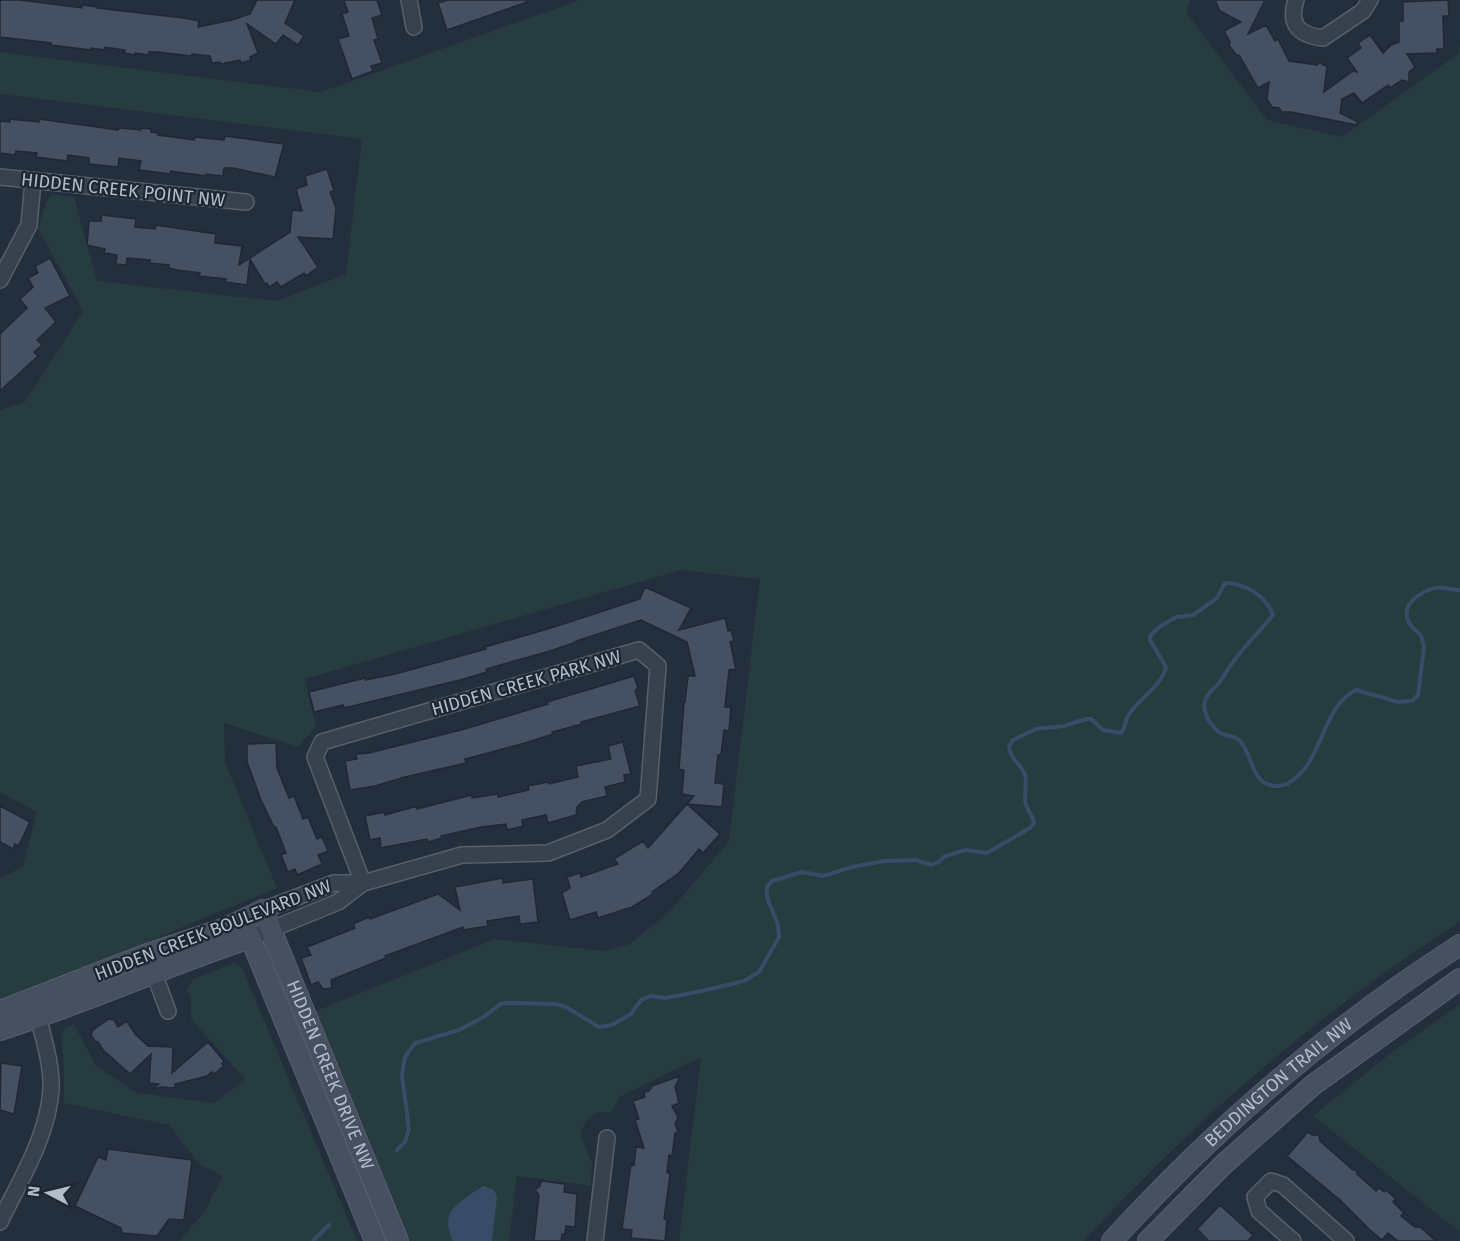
<svg xmlns="http://www.w3.org/2000/svg" width="1460" height="1241" viewBox="0 0 1460 1241" font-family="'Fira Sans',sans-serif">
<style>
.green{fill:#263c3f}
.water{fill:#394c67}
.lines{fill:none;stroke-linecap:round;stroke-linejoin:round}
.stream{stroke:#394c67;stroke-width:4}
.building{fill:#455162;stroke:#1f2835;stroke-width:1.5}
.street-casing{stroke:#565f6c;stroke-width:18}
.secondary-casing{stroke:#565f6c;stroke-width:22}
.street{stroke:#38414e;stroke-width:15}
.secondary{stroke:#465061;stroke-width:20}
.labels{text-anchor:middle;stroke-width:4.5;stroke-linejoin:round;paint-order:stroke}
.street-label{font-size:18px;fill:#b4bcc9;stroke:#1d2633}
</style>
<rect width="100%" height="100%" fill="#242f3e"/>
<path class="green" d="M580,0h610l-4,12 81,108 75,17 117,-84 1,-10v879c-139,89 -265,197 -376,319h-405l22,-184 -80,39 -11,17c-17,-4 -24,6 -30,21l12,29 -1,23 -74,-10 -8,65h-103l-95,-228 184,-74 109,12 26,-7 39,-32 60,-71 31,-262 -79,-9 -376,109 11,47 -18,21 -74,-24 1,39 52,126 -277,114v-123l23,-13 14,-54 -37,-20v-382l25,-8 58,-91 -45,-83 8,-26 7,-8 21,3 23,84 180,20 69,-27 16,-135 -362,-45v-42l321,40z
M234,963l8,5 115,273h-178l25,-29 19,-36 -23,-11 -31,-40 -105,-22v-36l-3,-32 5,-8 8,-3 22,42 41,27 78,10 30,-24 -54,-60v-17l-4,-13 6,-10z
M1460,1004v228l-147,-116 74,-60z"/>
<path class="water" d="M484,1186l10,4 3,7 -5,44h-39c-4,-8 -7,-19 -3,-28 5,-9 26,-23 34,-27z"/>
<g class="lines">
<path class="stream" d="M397,1150l8,-8 4,-13 -7,-54 3,-18 10,-14 44,-13 23,-12 20,-15 54,1 10,3 33,20 13,-2 19,-11 10,-14 10,-4 14,2 37,-7 42,-10 15,-9 20,-35 -1,-12 -11,-28v-10l5,-6 30,-9 21,4 29,-9 32,-6 32,-1 15,5 8,-3 6,-6 21,-6 21,3 43,-25 4,-5c-1,-8 -6,-11 -8,-18 -3,-10 2,-20 -1,-30 -4,-11 -15,-16 -16,-29l4,-6 23,-11 28,-3 22,-7h5l12,11 18,3c5,-5 3,-11 7,-17 11,-19 32,-27 38,-49l-16,-27v-4l9,-9 17,-10 17,-2 24,-17 8,-15c20,0 41,13 48,32 -11,14 -25,27 -36,42 -7,8 -12,18 -18,26 -6,7 -11,8 -14,18 -3,11 5,24 14,31 7,5 16,3 21,9 13,13 10,42 34,45 5,0 9,0 13,-2 37,-20 33,-76 69,-94l42,12 14,-1 6,-6 6,-47 -3,-13c-25,-18 -15,-36 10,-46 9,-4 19,1 29,1
M313,1241l16,-16"/>
</g>
<path class="building" d="M0,0h20l62,8v-3l15,2v1l87,10 15,3 -1,6 34,-7 18,-6 7,-14h38l-10,23 19,13 -6,9 -15,-10 -7,9 -29,-20 11,29 -8,4 1,3 -10,3 -1,-3 -19,4 -1,-2 -8,1 -2,-7 -18,-2v2l-34,-4h-9v3l-14,-2v2l-11,-2 1,-3 -20,-3v3l-14,-2v2l-40,-5v-2l-51,-6z
M344,0h33l5,15 -10,3 6,21 -4,1 8,23 -11,3 2,5 -21,8 -14,-40 11,-3 -7,-22 6,-2z
M448,0h78l1,2 -80,28 -9,-27z
M1215,0h50l-17,34 18,-9 9,16 3,-2 11,22 28,4 3,-3 3,3 4,1 -3,26 29,-21 4,1 -10,-14 14,-10 -3,-5 12,-8 13,18 8,-8 8,-3v-21h4v-19l45,-2 1,16h-6l1,33h-7v4l-30,1 8,13 -6,5v10l-7,-2 -12,8 -2,-3 -26,18 -8,-10 -12,6 -2,14 18,9 -1,3 -66,-13h-9l-3,-4 -7,-1 -5,-8 2,-17 -11,6 -19,-33 -2,1 -8,-11 1,-3 -6,-11 17,-9 -21,-11z
M10,119l29,3v-3l79,11 1,-2 22,2v-2l10,1v3l7,1v2l36,5 1,-3 29,3 1,-4 59,8 -9,33 -42,-9h-9l-1,8 -17,-2v2l-35,-5 -1,3 -31,-4 2,-9 -22,-3 -1,9 -29,-3v-6l-21,-3 -1,6 -31,-4 1,-4 -21,-2 -1,4 -15,-2v-32l10,1z
M327,169l7,22 -4,1 6,16 -3,31 -35,-2 20,30 -12,9 -2,-3 -23,14 -4,-5 -8,5 -2,-4 -2,1 -15,-25 -3,26 -22,-3 1,-3 -27,-3 1,-3 -23,-3 -8,-2v-3l-19,-2v-3l-23,-2 -1,7 -10,-1 1,-9 -13,-2 1,-4 -18,-4 2,-24h12l1,-6 34,4 -1,8 20,2 1,-4 60,9 -1,9 27,3 -3,19 51,-33 2,-22 10,1 -6,-22 11,-4 -2,-9z
M50,258l20,38 -25,12 11,14 -19,18 5,5 -8,7 4,4 -38,35v-57l27,-26 -7,-9 13,-12 -5,-9 10,-5 -3,-7z
M645,587l46,21 -12,22 46,-12 3,13 3,-1 3,11 -4,1 6,27 -7,1 -4,37h6l-2,24 -5,-1 -3,25h-3l-3,28 9,1 -2,23 -35,-3 33,30 -17,19 -4,-4 -20,24 -27,19 1,2 -21,13 -34,11 -2,-6 -26,8 -8,-27 8,-5 -3,-11 13,-4 1,4 37,-13 -4,-5 29,-18 5,7 46,-52 -12,-2 2,-24 -5,-1 5,-67h1l3,-26h7l-8,-34 -46,-22 -65,21v1l-26,9 -64,18 1,3 -27,8 -116,28 -1,-3 -29,7 -5,-20 56,-14v2l30,-6 91,-25 -1,-2 66,-19 89,-29z
M634,676l4,12 -3,3 5,15 -59,16 1,2 -30,8 1,2 -28,9 -60,16 1,4 -61,14 -30,9 -25,4 -5,-29 12,-2 -1,-5 13,-1 92,-23 87,-26 -1,-2z
M623,742l8,32 -7,1 1,7 -20,5 2,9 -25,6 -5,5 -1,8 -28,8 -2,-8 -24,5 1,6 -16,4 -1,-6 -25,3 -40,9 1,2 -14,4 -1,-3 -46,9 -1,-10 -10,2 -5,-24 20,-4v3l32,-9v3l55,-14v3l26,-4v3l31,-7 -1,-4 20,-4 1,2 29,-7 -2,-11 35,-7 -3,-13z
M276,743l1,25 12,30 5,-2 9,23 5,-2 9,22 5,-2 6,14 -10,4 4,9 -25,11 -2,-6 -7,3 -7,-17 5,-2 -10,-26h-2l-13,-27 -14,-38v-18z
M0,806l30,16 -10,21 -2,3 -3,-2 -2,5 -13,-7z
M503,878v5l30,-4 5,43 -18,2 -1,-8 -32,5 1,5 -25,4v-3l-78,29 1,2 -55,22 1,8 -9,1 -5,-7 -7,3 -10,-27 10,-3 -4,-8 48,-19 -2,-4 16,-7 1,2 68,-25 22,16 -5,-23z
M109,1019l5,1 4,7 9,-6 8,13 13,12 25,1 -1,26 36,-31 16,19 -2,3 2,2 -10,8 -2,-2 -5,4 -32,8v4l-14,-1 -9,2 7,-5 -10,-1 2,-29 -21,20 -27,-24 -5,-8 -3,-1 -4,-6 2,-5z
M1,1063l21,3 -8,48 -14,-4z
M680,1076l-5,11 4,16 -7,3 6,11 -3,7 3,8 -3,1 -3,23 -3,-1 -2,17 3,3 -6,44 3,1 -2,21 -34,-3 1,-8 -10,-1 9,-65 3,1 2,-18 8,1 -9,-28 4,-1 -6,-18 12,-4 -1,-5 5,-1 3,-5z
M1308,1132l4,3h7l1,6 33,29h3l1,4 19,17 3,-3 5,4 2,-2 10,9 -3,3 11,11 -3,3 14,11h5l16,14h-38l-10,-8 -6,7 -13,-11 -29,-29 -53,-44z
M108,1149l84,11 -8,60 -15,-1 -12,17 -35,-3 -1,-5 -46,-22 23,-49 8,3z
M541,1181l24,3 -1,8 13,2 -2,33 -9,-1 -1,8h-3l-1,7h-27l5,-46 -4,-5 5,-4z
M1220,1205l33,30 -5,6h-39l-12,-12z"/>
<g class="lines">
<g class="street-casing">
<path id="street" d="M409,0l5,27
M1296,0c-8,25 3,35 27,38l40,-27 7,-11
M0,177l246,25
M0,280l29,-55 4,-44
M263,910l71,-27h29l99,-28 86,-2 59,-23 41,-31 10,-133 -19,-16 -317,92 -7,15 48,126
M250,938l88,-36 25,-19
M151,965l17,46
M0,1222c20,-42 48,-85 51,-133 1,-27 -9,-55 -15,-81
M595,1241l12,-103
M1293,1241l-34,-30 -4,-14 16,-16 12,4 63,56"/>
</g>
<g class="secondary-casing">
<g id="secondary">
<path d="M243,920l132,321"/>
<path id="s1" d="M0,1011l147,-57 79,-26 37,-18 135,331"/>
<path d="M0,1030c85,-27 166,-64 250,-92"/>
<path id="s2" d="M1112,1241c102,-112 220,-214 348,-296"/>
<path d="M1148,1241l76,-77 89,-79 147,-106"/>
</g>
</g>
<use href="#street" class="street"/>
<use href="#secondary" class="secondary"/>
</g>
<g class="labels">
<g class="street-label">
<text transform="translate(123 190) rotate(6)" y="6">HIDDEN CREEK POINT NW</text>
<text transform="translate(526 683) rotate(-16)" y="6">HIDDEN CREEK PARK NW</text>
<text transform="translate(213 930) rotate(-21)" y="6">HIDDEN CREEK BOULEVARD NW</text>
<text dy="6" stroke="none"><textPath href="#s1" startOffset="460">HIDDEN CREEK DRIVE NW</textPath></text>
<text dy="6" stroke="none"><textPath href="#s2" startOffset="230">BEDDINGTON TRAIL NW</textPath></text>
</g>
</g>
<g transform="translate(48 1193) rotate(277)" stroke="#1d2633" stroke-width="4.5" paint-order="stroke">
<path d="M0-4.5L10 22L0 15L-10 22Z" fill="#b4bcc9"/>
<text y="-9" font-size="16" font-weight="bold" text-anchor="middle" fill="#b4bcc9">N</text>
</g>
</svg>
